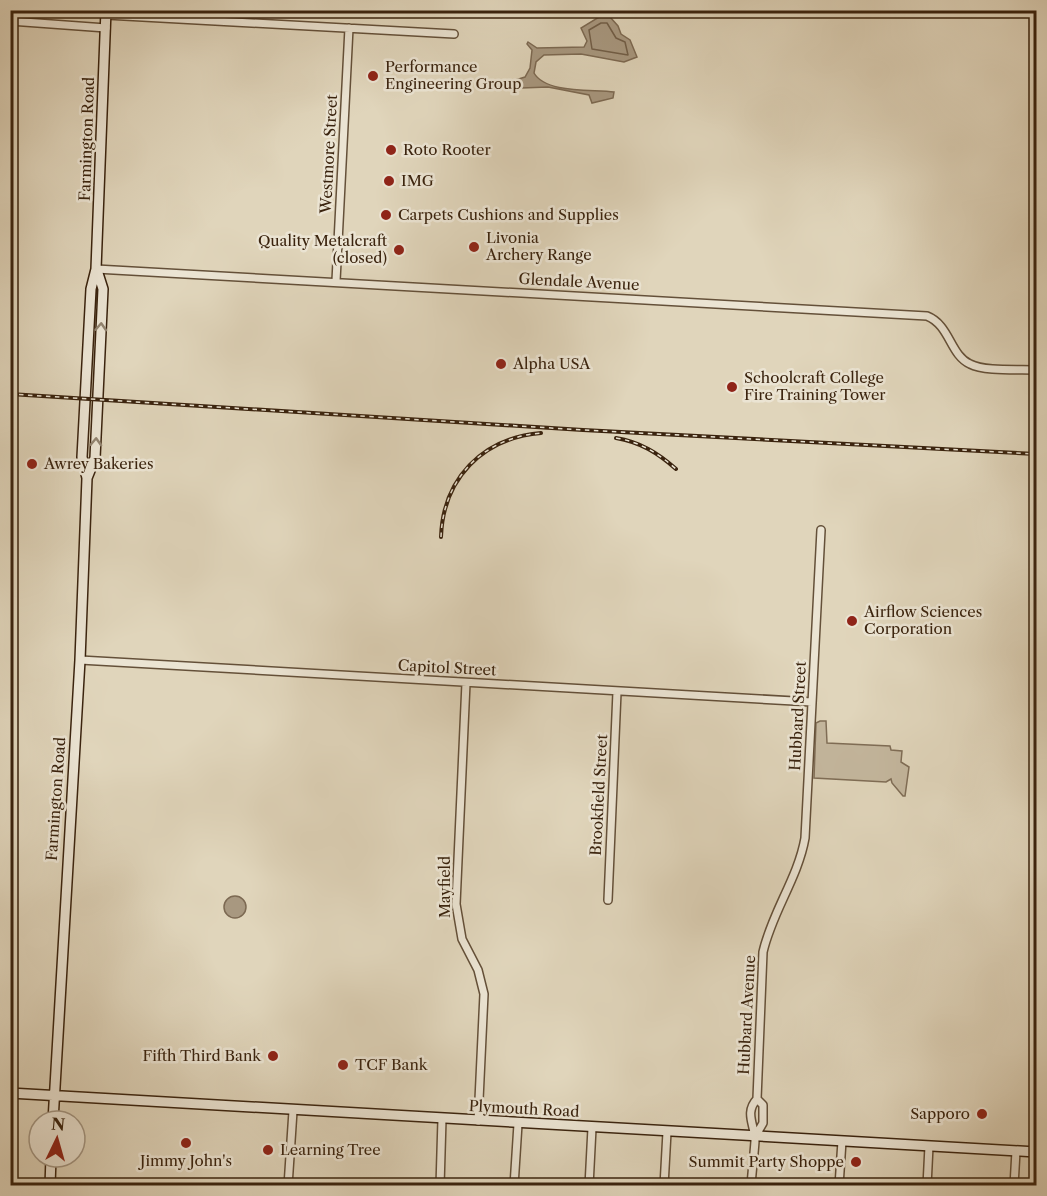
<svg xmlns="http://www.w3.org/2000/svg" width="1047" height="1196" viewBox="0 0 1047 1196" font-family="'Libre Caslon Text',serif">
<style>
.green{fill:#c4b79e;stroke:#7f6d56;stroke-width:1.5}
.water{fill:#a89880;stroke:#7c6952;stroke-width:1.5}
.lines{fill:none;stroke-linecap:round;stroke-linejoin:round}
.shore{stroke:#715e47;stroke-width:1.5}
.street-casing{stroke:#645039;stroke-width:10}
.secondary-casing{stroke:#3a230e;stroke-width:12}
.street{stroke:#ebe4d3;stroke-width:7}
.secondary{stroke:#ebe4d3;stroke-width:9}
.rail-casing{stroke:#3a230e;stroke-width:4}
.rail{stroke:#ebe4d3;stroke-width:1.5;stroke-dasharray:4.5;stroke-linecap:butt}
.oneway{stroke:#928470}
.poi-dot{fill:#8f2418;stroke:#ebe4d3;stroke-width:2}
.labels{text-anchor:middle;stroke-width:5;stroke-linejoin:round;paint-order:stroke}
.poi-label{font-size:15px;fill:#3a230e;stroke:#ebe4d3;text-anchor:start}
.street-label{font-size:15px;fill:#3a230e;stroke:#ebe4d3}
</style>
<rect width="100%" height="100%" fill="#e0d5bb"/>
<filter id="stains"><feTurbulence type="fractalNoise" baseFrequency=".00333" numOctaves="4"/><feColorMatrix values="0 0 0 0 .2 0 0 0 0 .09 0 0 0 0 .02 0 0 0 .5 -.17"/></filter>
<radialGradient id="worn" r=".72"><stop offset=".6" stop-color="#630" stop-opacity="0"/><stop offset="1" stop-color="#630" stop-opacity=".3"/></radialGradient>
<path class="green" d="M820,721h6l1,22 63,3 1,4 11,1 -1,11 8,5 -4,29h-2l-11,-13 -1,-4 -5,3 -72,-4 2,-55z"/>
<path class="water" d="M599,17h11l8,9 3,8 9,6 7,17 -13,5 -43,-8 -37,1 -8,7 -2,11c12,21 59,16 80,19l-1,6 -21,5 -3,-8 -41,-8 -53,2 4,-4 26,-8 5,-9 2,-18 -5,-6 1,-2 9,6 47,-1 3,-6 -6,-13z
M224 907a11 11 0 1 1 22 0a11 11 0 1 1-22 0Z"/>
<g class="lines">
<path class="shore" d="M601,23h6l9,15 9,4 3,13 -36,-6 -3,-19z"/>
<g class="street-casing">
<path id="street" d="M999,10l37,3
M106,15l348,19
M10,21l96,7
M96,269l831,47c23,9 23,39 43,48 15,8 49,5 66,6
M336,281l13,-253
M80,660l732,42
M466,683l-10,221 6,35 16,31 6,24 -6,127
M608,900l9,-208
M755,1137l8,-14v-18l-6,-6
M288,1186l5,-75
M440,1186l2,-67
M514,1186l4,-62
M589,1186l3,-58
M664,1186l3,-54
M751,1186c1,-15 3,-30 4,-45 0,-16 -11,-28 2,-42l6,-147c9,-40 35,-74 42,-114l16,-308
M839,1186l3,-45
M927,1186l2,-40
M1014,1186l2,-35"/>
</g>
<g class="secondary-casing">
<path id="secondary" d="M87,478l8,-20 8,-169 -6,-19
M10,1093l1026,59
M53,1121l27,-461 7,-182 -5,-21 9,-168 5,-20 10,-259
M50,1186l1,-29"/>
</g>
<use href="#street" class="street"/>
<use href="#secondary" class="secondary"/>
<g class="rail-casing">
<path id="rail" d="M10,394l573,36 453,24
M616,438c24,4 42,15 60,31
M441,537c2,-58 41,-99 100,-104"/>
</g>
<use href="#rail" class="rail"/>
</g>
<defs><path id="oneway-chevron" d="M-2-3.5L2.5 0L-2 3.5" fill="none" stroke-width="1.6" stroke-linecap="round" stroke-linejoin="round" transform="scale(1.5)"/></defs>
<g class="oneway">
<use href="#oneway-chevron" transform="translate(101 327) rotate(-87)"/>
<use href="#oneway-chevron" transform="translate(96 442) rotate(-88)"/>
</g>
<g class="poi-dot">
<circle cx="373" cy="76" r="6"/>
<circle cx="391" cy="150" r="6"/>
<circle cx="389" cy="181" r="6"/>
<circle cx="386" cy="215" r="6"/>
<circle cx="474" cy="247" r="6"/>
<circle cx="399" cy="250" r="6"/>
<circle cx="501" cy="364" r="6"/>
<circle cx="732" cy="387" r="6"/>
<circle cx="32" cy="464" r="6"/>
<circle cx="852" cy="621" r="6"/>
<circle cx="273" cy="1056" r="6"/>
<circle cx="343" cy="1065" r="6"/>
<circle cx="982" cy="1114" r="6"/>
<circle cx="186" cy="1143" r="6"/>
<circle cx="268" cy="1150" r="6"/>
<circle cx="856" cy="1162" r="6"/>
</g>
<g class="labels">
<g class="poi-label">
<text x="385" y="72">Performance<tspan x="385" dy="17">Engineering Group</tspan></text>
<text x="403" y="155">Roto Rooter</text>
<text x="401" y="186">IMG</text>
<text x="398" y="220">Carpets Cushions and Supplies</text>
<text x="486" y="243">Livonia<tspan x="486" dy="17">Archery Range</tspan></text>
<text x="387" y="246" text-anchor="end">Quality Metalcraft<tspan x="387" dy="17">(closed)</tspan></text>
<text x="513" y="369">Alpha USA</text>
<text x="744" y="383">Schoolcraft College<tspan x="744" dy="17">Fire Training Tower</tspan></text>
<text x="44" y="469">Awrey Bakeries</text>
<text x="864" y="617">Airflow Sciences<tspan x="864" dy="17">Corporation</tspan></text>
<text x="261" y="1061" text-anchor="end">Fifth Third Bank</text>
<text x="355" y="1070">TCF Bank</text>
<text x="970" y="1119" text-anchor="end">Sapporo</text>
<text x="280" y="1155">Learning Tree</text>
<text x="186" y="1166" text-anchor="middle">Jimmy John's</text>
<text x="844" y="1167" text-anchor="end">Summit Party Shoppe</text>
</g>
<g class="street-label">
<text transform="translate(87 139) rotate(-88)" y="5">Farmington Road</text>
<text transform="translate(329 154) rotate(-87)" y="5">Westmore Street</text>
<text transform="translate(579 282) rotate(3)" y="5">Glendale Avenue</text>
<text transform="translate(447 668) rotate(3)" y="5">Capitol Street</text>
<text transform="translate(798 716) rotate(-87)" y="5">Hubbard Street</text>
<text transform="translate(599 795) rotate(-87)" y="5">Brookfield Street</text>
<text transform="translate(56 799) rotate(-86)" y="5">Farmington Road</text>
<text transform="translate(445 887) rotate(-90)" y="5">Mayfield</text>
<text transform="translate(747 1015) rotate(-87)" y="5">Hubbard Avenue</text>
<text transform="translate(524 1109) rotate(3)" y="5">Plymouth Road</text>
</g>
</g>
<rect width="1047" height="1196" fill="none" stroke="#e0d5bb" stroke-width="36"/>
<rect x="12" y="12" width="1023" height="1172" fill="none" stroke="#3a230e" stroke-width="3"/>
<rect x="18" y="18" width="1011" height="1160" fill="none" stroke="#3a230e" stroke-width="1.5"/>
<g transform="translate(57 1139) rotate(5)"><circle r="28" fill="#ebe4d3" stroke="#a49784" stroke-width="1.5"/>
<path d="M0-4.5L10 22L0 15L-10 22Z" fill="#8f2418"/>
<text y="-9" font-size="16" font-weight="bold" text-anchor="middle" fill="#3a230e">N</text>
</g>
<rect width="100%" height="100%" filter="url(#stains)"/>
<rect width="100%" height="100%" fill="url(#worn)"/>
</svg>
